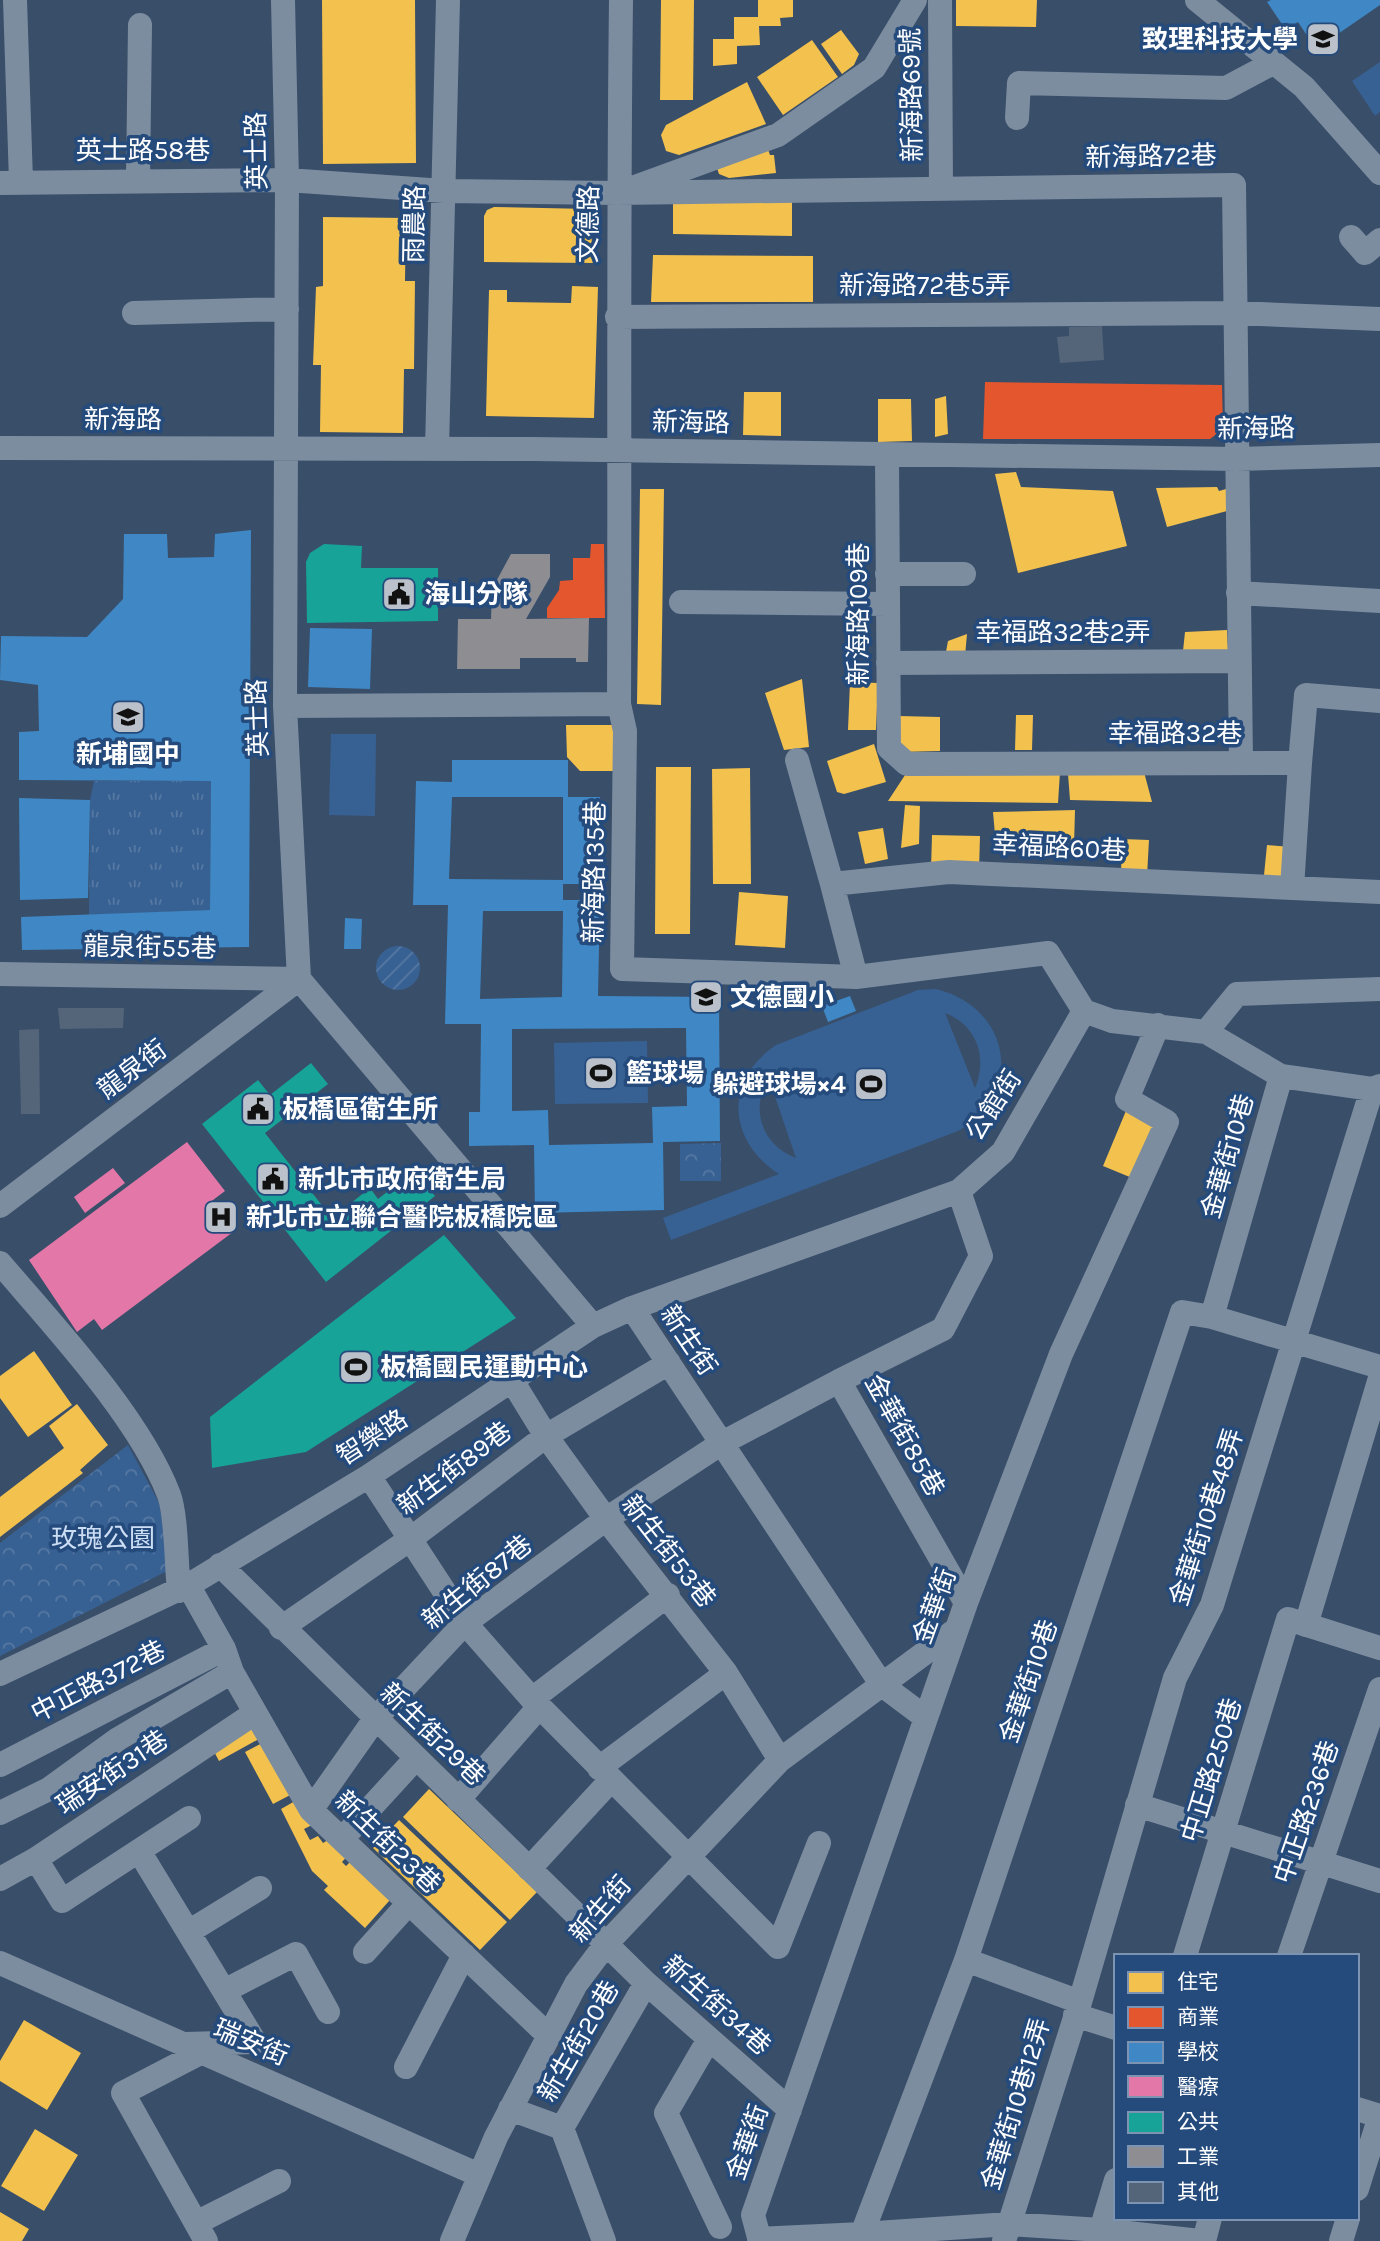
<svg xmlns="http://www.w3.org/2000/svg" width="1380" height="2241" viewBox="0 0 1380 2241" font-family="Karla,'Noto Sans TC',sans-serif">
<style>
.grass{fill:url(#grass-tufts)}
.forest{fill:url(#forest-crowns)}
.garden{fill:url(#garden-furrows)}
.pitch{fill:#386193;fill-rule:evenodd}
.homes{fill:#f2c14e}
.shops{fill:#e4572e}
.schools{fill:#3f88c5;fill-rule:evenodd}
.health{fill:#e377a8}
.public{fill:#17a398}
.industry{fill:#8d8d92}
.building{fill:#54657a}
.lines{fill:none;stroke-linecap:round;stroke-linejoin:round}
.minor{stroke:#7d8da0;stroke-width:24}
.labels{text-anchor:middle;stroke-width:7;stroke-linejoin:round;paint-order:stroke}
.poi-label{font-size:26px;font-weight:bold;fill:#fff;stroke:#254b7d;text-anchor:start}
.street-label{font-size:26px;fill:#fff;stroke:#254b7d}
.park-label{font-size:26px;fill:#ccdef4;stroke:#254b7d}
</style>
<defs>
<pattern id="grass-tufts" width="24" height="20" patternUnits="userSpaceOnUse" patternTransform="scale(1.75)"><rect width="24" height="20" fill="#386193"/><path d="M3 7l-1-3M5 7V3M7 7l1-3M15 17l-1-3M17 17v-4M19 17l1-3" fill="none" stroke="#5679a3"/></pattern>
<pattern id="forest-crowns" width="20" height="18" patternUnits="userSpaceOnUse" patternTransform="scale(1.75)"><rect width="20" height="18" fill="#386193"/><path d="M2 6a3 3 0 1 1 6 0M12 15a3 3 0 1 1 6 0" fill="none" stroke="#5679a3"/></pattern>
<pattern id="garden-furrows" width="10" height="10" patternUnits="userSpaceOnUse" patternTransform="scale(1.75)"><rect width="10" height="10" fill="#386193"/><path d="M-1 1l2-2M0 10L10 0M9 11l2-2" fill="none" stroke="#5679a3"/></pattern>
</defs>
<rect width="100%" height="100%" fill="#394e69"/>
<path class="grass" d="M94,781h117l-1,129 -121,5 1,-115z"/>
<path class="forest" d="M721,1143v38h-41v-37z
M128,1445l31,58 12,66 -171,87v-113z"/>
<path class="garden" d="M376 968a22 22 0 1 1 44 0a22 22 0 1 1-44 0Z"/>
<path class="pitch" d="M1380,62v50l-5,4 -23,-35z
M331,734h45l-1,82 -46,-1z
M936,989c74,18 90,103 22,142l-287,109 -8,-22 116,-44c-51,-33 -56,-93 -3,-129l142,-55zM945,1013c32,12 43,45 30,75zM768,1079h1l27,79c-34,-13 -46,-48 -28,-79z
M647,1041l1,62 -93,1 -1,-61z"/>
<path class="homes" d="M322,0h93l1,163 -93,1z
M661,0h33l-1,100h-33z
M758,0h35v17l-13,1 1,8h-22l1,19 -23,1v18l-24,2v-27h21v-22h24z
M956,0h81l-1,27 -80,-1z
M841,30l18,24 -5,11 -12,9 -21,-30z
M812,40l26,37 -55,38 -26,-38z
M747,82l19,42 -87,31 -13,-4 -5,-16 5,-10z
M766,144l4,11h4l2,18 -47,5 -10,-4 -2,-6z
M792,202v34l-119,-2v-31z
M494,207l96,2 3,54 -109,-1v-46l3,-6z
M323,217l83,1 -1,63h10l-1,88h-10l-1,64 -83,-1 1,-67h-8l3,-78 7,-1z
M653,255l160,1v46h-162z
M572,286l26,1 -4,131 -108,-2 3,-126h18v12l64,1z
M744,392h37v44l-38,-1z
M946,396l2,38 -13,3v-38z
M878,399h33l1,42 -34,1z
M1016,472l5,15 92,4 14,55 -109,27 -23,-99z
M1217,487l2,4 14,-4 -6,24 -60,16 -11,-39z
M640,489h24l-3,216 -24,-1z
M1227,630l1,21h-45l2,-19z
M967,634l-2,22 -20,1 3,-16z
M802,679l7,68 -25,3 -19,-57z
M850,682l28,1 -2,47h-28z
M1016,715h17l-1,35h-17z
M899,716l41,1v34l-42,1z
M566,725h50l-2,46h-34l-13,-14z
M874,744l12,38 -42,12 -7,-2 -10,-31z
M656,767h35l-1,167h-35z
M750,768l1,116h-38l-1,-115z
M907,772h153l-2,31 -170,-2z
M1144,772l8,30 -82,-2 -2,-26z
M905,805l15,1 -1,38 -18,4z
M1075,810l-1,37 -78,-1 -3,-34z
M883,828l5,31 -23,5 -7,-32z
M932,835l48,1 -1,35 -48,-2z
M1122,839l27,1 -2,36 -26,-1z
M1267,845l24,2 -3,30 -24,-2z
M739,892l49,4 -3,52 -50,-3z
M1128,1106l34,14 -25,60 -34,-14z
M34,1351l38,54 -44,32 -28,-39v-22z
M77,1404l31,41 -28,25 3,3 -83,64v-40l64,-49 -15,-22z
M259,1717l9,17 -49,27 -9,-17z
M268,1740l28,52 -23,12 -28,-52z
M429,1789l108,103 -27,28 -107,-103z
M302,1797l14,26 -12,6 6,11 8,-4 5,7 10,-6 17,16 -8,9 4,4 11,-11 40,37 -32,36 -41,-38 4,-4 -16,-15 -31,-62z
M399,1820l108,102 -27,28 -107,-102z
M24,2020l57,33 -34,57 -47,-29v-20z
M35,2129l43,26 -34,56 -43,-25z
M0,2212l29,17 -7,12h-22z"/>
<path class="shops" d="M985,382l237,3 1,44 -13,10h-227z
M591,544h13l1,74h-58v-10l12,-18 1,-9 13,-1v-22h17z"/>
<path class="schools" d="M1271,0h109v5l-64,44 -18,-27 -12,8 -19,-28z
M251,530l-2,417 -227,3 -1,-33 189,-7 1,-129 -192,-1v-48l20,-1 -1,-46 -38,-5 1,-44 86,1 36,-38 1,-65h43l1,24 46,-1 1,-23z
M310,628l62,1 -2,60 -62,-2z
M452,760h116v37h32v87h-37v16h37l-2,96 121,1 1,144 -57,1 1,68 -129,3 -1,-68 -65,1v-34h11l1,-88h-36l3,-119h-35l3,-124 36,1zM452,797h111v83l-114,-1zM483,911h80l-1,86 -82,2zM686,1028l1,78 -35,1 1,36 -104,2 -1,-35 -36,1v-82z
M19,798l71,2 -2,98 -68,2z
M345,918l17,1 -1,30h-17z
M850,996l6,15 -28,11 -6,-16z"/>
<path class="health" d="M187,1142l38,49 -16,12 24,29 -131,98 -8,-11 -17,13 -48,-72z
M113,1168l12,15 -40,30 -11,-16z"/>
<path class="public" d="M324,544l38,2 -1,22h77v53l-131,2 -1,-61 4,-9z
M311,1063l17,21 -63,49 67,85 38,-30 8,11 37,-29 20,26 -109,86 -124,-158 56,-44 12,15z
M444,1235l72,83 -210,134 -94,16 -2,-51z"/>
<path class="industry" d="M511,554h39v23l-24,42 63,-1 -1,44h-12v-4h-56v11h-63l1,-50h33l1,-30z"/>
<path class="building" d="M1102,326l2,34 -44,3 -3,-26 12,-1v-9z
M58,1008h66l-1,20 -63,1z
M39,1029l1,85h-19l-2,-84z"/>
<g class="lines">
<path class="minor" d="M15,0l6,181
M283,0l4,180 -2,526 14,273 294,347
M621,0c-3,235 -1,469 -2,704l6,27 -3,238 234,8 192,-24 36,58
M940,0l1,189
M1197,0l107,87 76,86
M1017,118l2,-35 207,5 47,-25
M138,180l2,-155
M0,183l287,-3 157,11 174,2 616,-8 7,577
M635,187l143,-52 96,-67 41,-68
M1351,237l14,16 15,-13
M134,313l153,-4
M617,317l617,-4 146,6
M0,448l533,1 704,10 143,-4
M437,449l11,-449
M887,456l2,292 18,16 393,-1 6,-68 74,6
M887,574h77
M1238,593l142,8
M681,602l207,2
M888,663l351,-2
M285,706l334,-2
M797,760l35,124
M1292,888l8,-125
M0,974l299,5
M856,977l-24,-93 117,-12 431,20
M1084,1011l28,10 94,11 75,44 91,13 8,-3
M1206,1032l31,-38 143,-5
M959,1191l22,65 -38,73 -104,52 127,222
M0,1206l299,-227
M0,1263c54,63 140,155 169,232 8,22 7,70 10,96l190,-115 224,-150 39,-18 327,-117 44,-39 81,-141
M632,1308l250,377 44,33
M1212,1317l168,50
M511,1379l35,57 60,83 120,154 54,87
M369,1476l96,147 67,76 246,248 41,-104
M220,1565l426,418 144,127
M1306,1625l74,-247
M281,1628l128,-88 137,-104 123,-73
M0,1674l188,-89 36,64 8,23 79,138 238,226
M532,1699l136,-104
M0,1765l224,-116
M599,1768l127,-95
M458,1800l81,-93
M1137,1805l243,76
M311,1810l64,-91 90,-96 141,-104 116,-76 117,-62
M0,1813l49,-24 69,-50 114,-67
M342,1839l74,-81
M139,1851l116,191 -70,2
M36,1859l26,42 127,-83
M529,1869l82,-89
M0,1879l36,-20 219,-146
M190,1931l70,-43
M365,1952l44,-49
M1185,1956l103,-337 92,29
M1289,1956l91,-267
M966,1960l114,42
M0,1963l479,212
M226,1990l70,-36 32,58
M1075,2015l41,13
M709,2039l-43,74 54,114
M200,2053l-77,40 83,148
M406,2067l58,-112
M510,2109l52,19
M1357,2109l23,7
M1357,2189l23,-73
M196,2223l83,-42
M1101,2230l15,-50
M862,2234l147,-10 92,6 99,11
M759,2239l103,-5 104,-274 216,-648 30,5 69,-241
M452,2241l44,-104 80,-153 30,-40 174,-184 177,-131
M604,2241l-42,-113 84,-145
M760,2241l-7,-26 213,-612 95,-249 106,-232 -40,-23 31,-74
M1004,2241l76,-239 95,-324 37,-73 160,-516
M1204,2241l6,-23
M1341,2241l7,-23"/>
</g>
<defs>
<g id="university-square" transform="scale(1.75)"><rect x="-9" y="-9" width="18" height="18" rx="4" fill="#bac1ca" stroke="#254b7d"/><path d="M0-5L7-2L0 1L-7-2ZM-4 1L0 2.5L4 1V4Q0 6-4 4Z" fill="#111"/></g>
<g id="civic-square" transform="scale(1.75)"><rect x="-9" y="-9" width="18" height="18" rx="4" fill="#bac1ca" stroke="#254b7d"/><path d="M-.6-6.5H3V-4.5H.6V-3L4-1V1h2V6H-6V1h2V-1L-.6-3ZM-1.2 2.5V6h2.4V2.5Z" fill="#111"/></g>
<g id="school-square" transform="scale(1.75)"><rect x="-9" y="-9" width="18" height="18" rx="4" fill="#bac1ca" stroke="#254b7d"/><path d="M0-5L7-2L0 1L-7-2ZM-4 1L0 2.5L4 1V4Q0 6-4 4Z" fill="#111"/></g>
<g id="stadium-square" transform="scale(1.75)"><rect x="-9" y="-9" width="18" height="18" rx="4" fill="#bac1ca" stroke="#254b7d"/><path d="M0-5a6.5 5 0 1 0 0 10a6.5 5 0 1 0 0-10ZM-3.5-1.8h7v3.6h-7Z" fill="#111"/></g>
<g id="hospital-square" transform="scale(1.75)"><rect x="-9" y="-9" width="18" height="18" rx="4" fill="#bac1ca" stroke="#254b7d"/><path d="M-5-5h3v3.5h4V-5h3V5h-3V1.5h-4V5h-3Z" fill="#111"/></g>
</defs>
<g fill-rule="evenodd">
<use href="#university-square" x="1323" y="39"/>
<use href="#civic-square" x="399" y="594"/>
<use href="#school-square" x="128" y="717"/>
<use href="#school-square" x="706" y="997"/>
<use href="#stadium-square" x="601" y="1073"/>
<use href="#stadium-square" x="871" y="1084"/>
<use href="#civic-square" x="258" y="1109"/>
<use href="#civic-square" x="273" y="1179"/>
<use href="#hospital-square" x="221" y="1217"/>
<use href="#stadium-square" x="356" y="1367"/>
</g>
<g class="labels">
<g class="poi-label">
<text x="1298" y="48" text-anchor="end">致理科技大學</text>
<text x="424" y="603">海山分隊</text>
<text x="128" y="763" text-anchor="middle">新埔國中</text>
<text x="730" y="1006">文德國小</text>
<text x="626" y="1082">籃球場</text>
<text x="846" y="1093" text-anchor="end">躲避球場×4</text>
<text x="282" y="1118">板橋區衛生所</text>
<text x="298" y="1188">新北市政府衛生局</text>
<text x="246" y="1226">新北市立聯合醫院板橋院區</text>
<text x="380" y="1376">板橋國民運動中心</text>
</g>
<g class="street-label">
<text transform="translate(911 95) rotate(-91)" y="9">新海路69號</text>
<text x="143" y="159">英士路58巷</text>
<text transform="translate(256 151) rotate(-91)" y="9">英士路</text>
<text transform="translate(1151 156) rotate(-1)" y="9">新海路72巷</text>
<text transform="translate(414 224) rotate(-89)" y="9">雨農路</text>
<text transform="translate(588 224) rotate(-89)" y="9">文德路</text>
<text x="925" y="294">新海路72巷5弄</text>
<text x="123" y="428">新海路</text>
<text transform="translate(691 422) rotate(1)" y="9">新海路</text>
<text transform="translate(1256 428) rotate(-1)" y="9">新海路</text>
<text transform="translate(858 614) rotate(-90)" y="9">新海路109巷</text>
<text x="1063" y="641">幸福路32巷2弄</text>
<text transform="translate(257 718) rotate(-92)" y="9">英士路</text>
<text x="1175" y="742">幸福路32巷</text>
<text transform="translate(1059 847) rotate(3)" y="9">幸福路60巷</text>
<text transform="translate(594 872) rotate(-89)" y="9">新海路135巷</text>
<text transform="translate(150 947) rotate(1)" y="9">龍泉街55巷</text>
<text transform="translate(132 1069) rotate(-37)" y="9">龍泉街</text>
<text transform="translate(993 1105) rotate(-57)" y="9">公館街</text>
<text transform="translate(1227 1156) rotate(-74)" y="9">金華街10巷</text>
<text transform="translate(689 1340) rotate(56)" y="9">新生街</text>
<text transform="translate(905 1435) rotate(61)" y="9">金華街85巷</text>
<text transform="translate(372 1437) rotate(-33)" y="9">智樂路</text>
<text transform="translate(454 1468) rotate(-37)" y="9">新生街89巷</text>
<text transform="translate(1206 1517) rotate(-72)" y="9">金華街10巷48弄</text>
<text transform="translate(669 1551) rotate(52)" y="9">新生街53巷</text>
<text transform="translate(477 1582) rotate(-39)" y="9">新生街87巷</text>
<text transform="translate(934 1606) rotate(-70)" y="9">金華街</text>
<text transform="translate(98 1681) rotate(-27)" y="9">中正路372巷</text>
<text transform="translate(1028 1681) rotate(-71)" y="9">金華街10巷</text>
<text transform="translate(433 1734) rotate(44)" y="9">新生街29巷</text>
<text transform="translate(1211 1770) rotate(-73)" y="9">中正路250巷</text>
<text transform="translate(112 1772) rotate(-34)" y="9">瑞安街31巷</text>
<text transform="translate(1306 1812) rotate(-71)" y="9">中正路236巷</text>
<text transform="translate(388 1842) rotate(44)" y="9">新生街23巷</text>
<text transform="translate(600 1909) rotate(-49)" y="9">新生街</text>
<text transform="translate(717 2005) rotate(42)" y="9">新生街34巷</text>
<text transform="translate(578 2041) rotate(-60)" y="9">新生街20巷</text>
<text transform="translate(251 2042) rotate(23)" y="9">瑞安街</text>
<text transform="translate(1015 2104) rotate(-73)" y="9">金華街10巷12弄</text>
<text transform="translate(747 2142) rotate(-71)" y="9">金華街</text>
</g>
<g class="park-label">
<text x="103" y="1547">玫瑰公園</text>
</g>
</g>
<rect x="1114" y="1954" width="245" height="266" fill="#254b7d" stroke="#7c93b1" stroke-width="2"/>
<rect x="1128" y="1972" width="35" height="21" fill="#f2c14e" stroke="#7c93b1" stroke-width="2"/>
<text x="1177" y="1989" font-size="21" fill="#ffffff">住宅</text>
<rect x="1128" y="2007" width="35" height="21" fill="#e4572e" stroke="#7c93b1" stroke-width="2"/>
<text x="1177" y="2024" font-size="21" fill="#ffffff">商業</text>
<rect x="1128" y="2042" width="35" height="21" fill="#3f88c5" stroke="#7c93b1" stroke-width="2"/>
<text x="1177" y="2059" font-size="21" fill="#ffffff">學校</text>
<rect x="1128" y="2076" width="35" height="21" fill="#e377a8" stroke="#7c93b1" stroke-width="2"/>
<text x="1177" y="2094" font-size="21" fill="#ffffff">醫療</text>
<rect x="1128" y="2112" width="35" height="21" fill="#17a398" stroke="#7c93b1" stroke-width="2"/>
<text x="1177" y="2129" font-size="21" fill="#ffffff">公共</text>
<rect x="1128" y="2146" width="35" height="21" fill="#8d8d92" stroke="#7c93b1" stroke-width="2"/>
<text x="1177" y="2164" font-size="21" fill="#ffffff">工業</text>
<rect x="1128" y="2182" width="35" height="21" fill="#54657a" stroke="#7c93b1" stroke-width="2"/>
<text x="1177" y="2199" font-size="21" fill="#ffffff">其他</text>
</svg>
